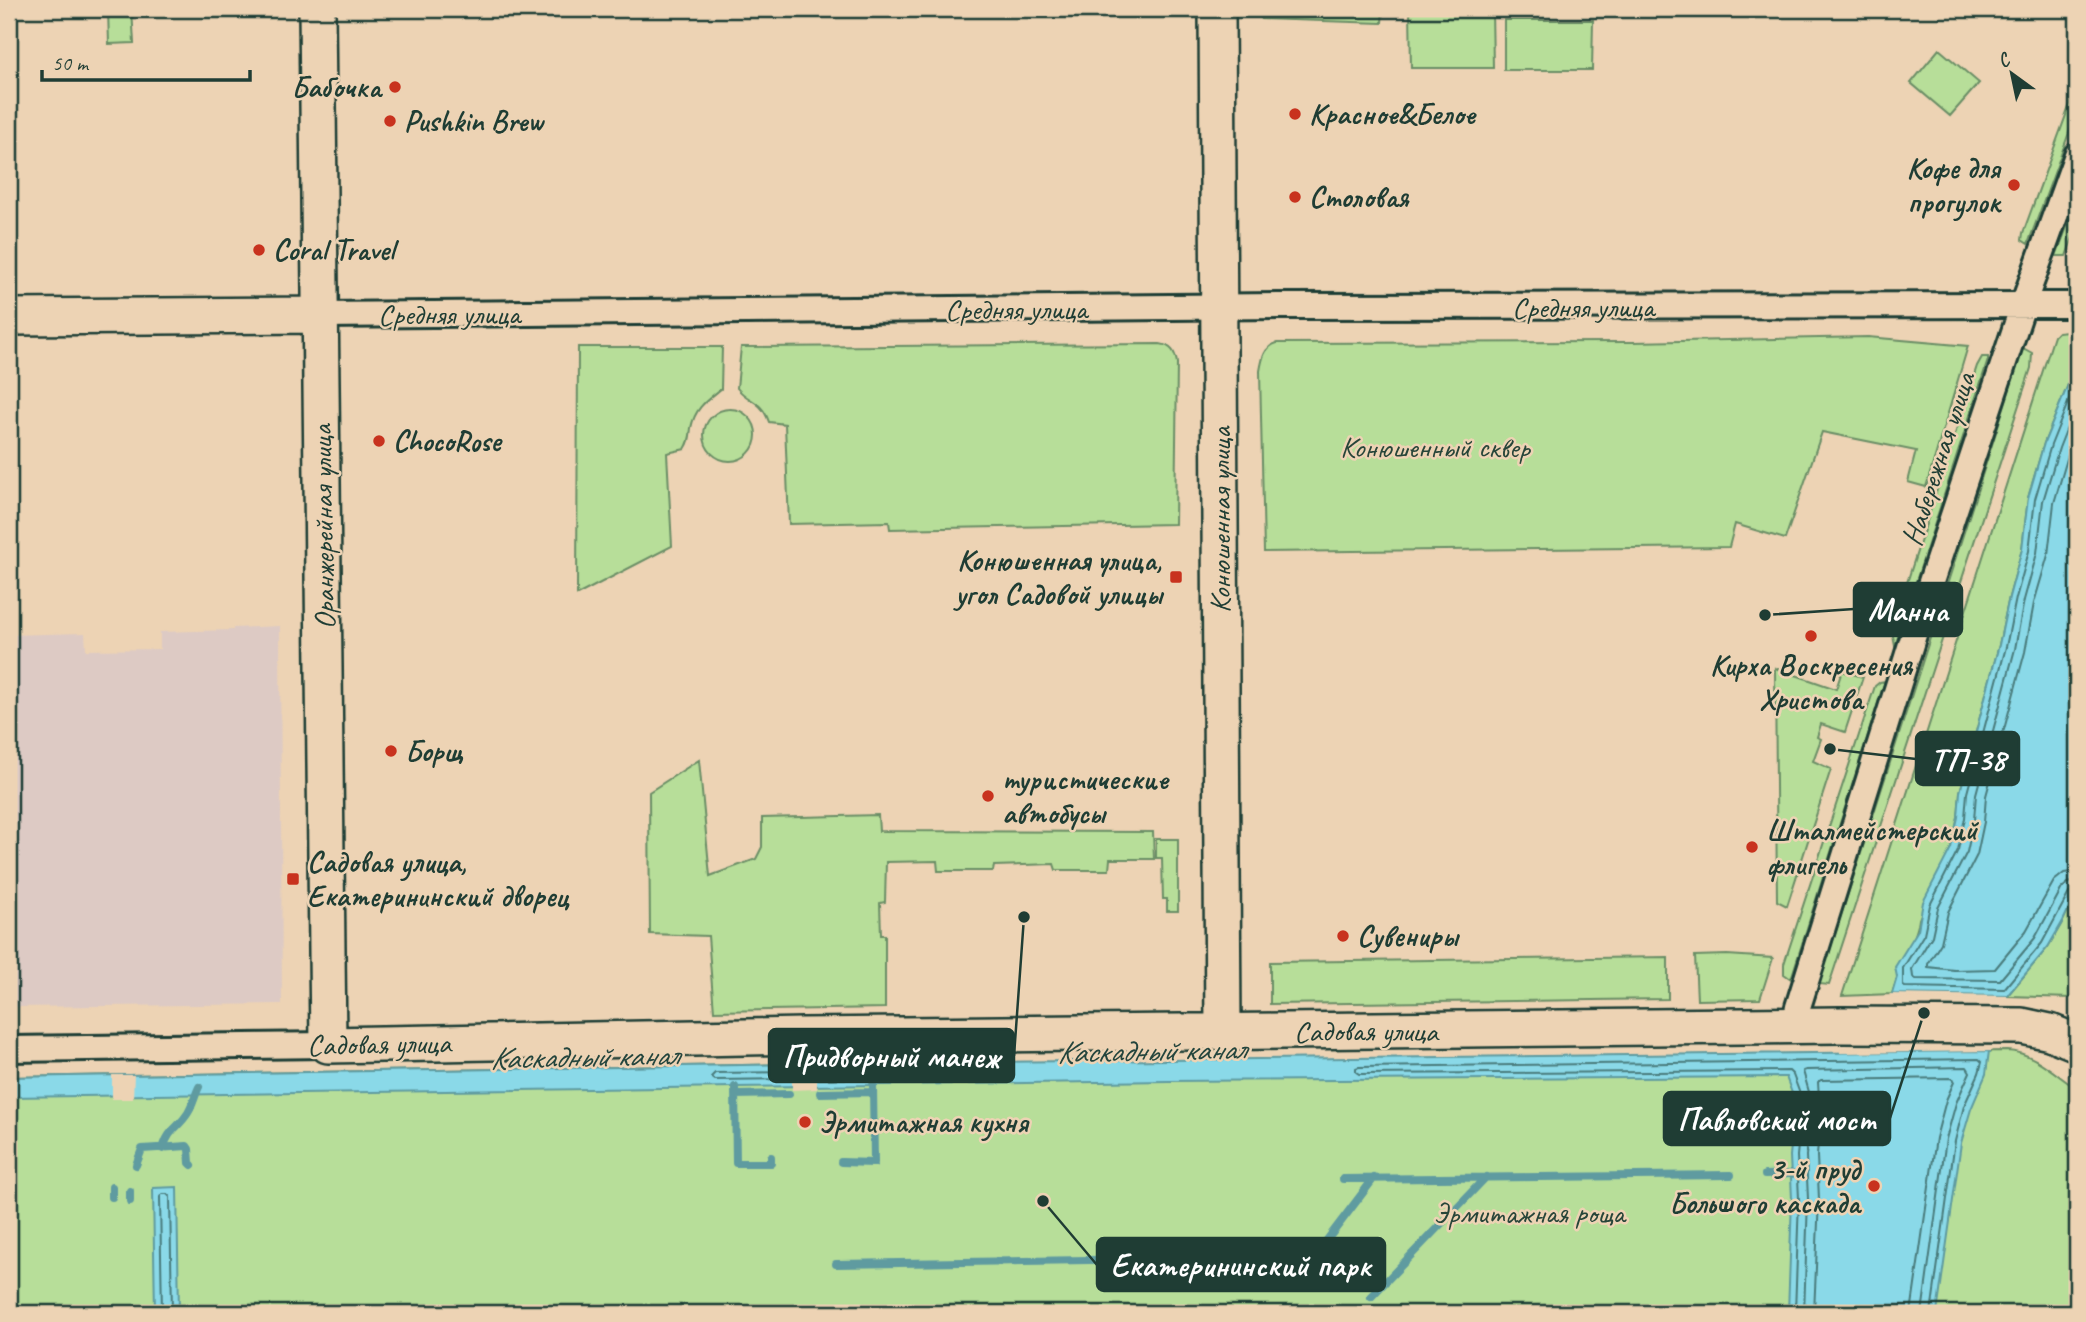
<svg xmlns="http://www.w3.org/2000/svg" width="2086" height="1322" viewBox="0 0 2086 1322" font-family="Caveat,sans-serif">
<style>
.built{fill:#ddcac4}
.green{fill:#b7de99;stroke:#6b8e66;stroke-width:2}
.water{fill:#8ad9e8;stroke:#5f9ba0;stroke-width:2}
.pier{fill:#edd3b4}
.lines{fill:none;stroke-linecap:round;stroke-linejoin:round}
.shore{stroke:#4a7b7c;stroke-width:2}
.stream{stroke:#5f9ba0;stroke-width:8}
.street-casing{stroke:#1f3d34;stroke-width:30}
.secondary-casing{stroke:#1f3d34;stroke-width:40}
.street{stroke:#edd3b4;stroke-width:24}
.secondary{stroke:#edd3b4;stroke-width:35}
.poi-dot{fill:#c8321e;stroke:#edd3b4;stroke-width:2.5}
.labels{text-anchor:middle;stroke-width:5;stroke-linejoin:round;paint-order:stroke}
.poi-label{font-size:30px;font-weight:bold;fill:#1f3d34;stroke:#edd3b4;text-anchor:start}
.street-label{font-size:30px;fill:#1f3d34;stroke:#edd3b4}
.park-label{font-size:30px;fill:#274539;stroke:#edd3b4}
.water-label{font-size:32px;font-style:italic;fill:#24453d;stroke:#edd3b4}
.leader{fill:none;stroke:#1f3d34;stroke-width:2.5}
.callout-dot{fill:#1f3d34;stroke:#edd3b4;stroke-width:2.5}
.callout{fill:#1f3d34;stroke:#1f3d34;stroke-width:2.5}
.callout-label{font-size:32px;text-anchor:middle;font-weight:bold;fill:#fff}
</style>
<rect width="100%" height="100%" fill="#edd3b4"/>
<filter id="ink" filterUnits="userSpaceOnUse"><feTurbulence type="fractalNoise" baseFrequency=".0143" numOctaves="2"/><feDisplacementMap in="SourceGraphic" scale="14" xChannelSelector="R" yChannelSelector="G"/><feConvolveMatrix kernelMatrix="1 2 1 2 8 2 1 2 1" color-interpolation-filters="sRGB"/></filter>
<g filter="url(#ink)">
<path class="built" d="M280,626l2,378 -273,3v-372l76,-2 1,17 74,-1v-17l73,-2v-2z"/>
<path class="green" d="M108,9h24l2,34 -25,1z
M1261,9h122l-1,14 -121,-4z
M1410,9h82l1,59h-82z
M1504,20h89l-1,50h-88z
M1939,49l40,34 -29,33 -39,-33z
M2077,85v26l-49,133 -6,-4 1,-7z
M2077,201v26l-11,29h-10z
M2077,330v33l-33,80 -16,55 -6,51 -13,48 -10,48 -39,147 -2,25 -7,31 -32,71c-2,21 -21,51 -27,75l-50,2 212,-660 4,-4z
M1868,337l100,9 -42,141 -18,-5 8,-31 -94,-19 -37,107 -50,-15 -6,23 -465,5 -4,-181c2,-12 4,-24 17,-28l356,-1z
M1160,344c12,2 15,8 17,19l-2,161 -285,5 -1,-7 -100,2 -4,-100 -16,-2c-8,-23 -20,-19 -32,-34l4,-41z
M578,347h144l-1,42c-15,12 -26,19 -30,39 -1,8 -1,14 -6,21l-18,4 5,93 -95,49z
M2023,348l9,5 -1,15 -202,617 -10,-1z
M1982,357h6v3l-93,286 -2,-10v-10l84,-260z
M704 435a26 26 0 1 1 52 0a26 26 0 1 1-52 0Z
M1775,668l61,21 6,-18 21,6 -18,55 -24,-8 -4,13 4,2 -8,22 18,8 -44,137 -10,-5z
M1885,681l-94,298 -7,-5v-10l91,-278 5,-4z
M699,760l11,116 46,-17 6,-12v-29l116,-3 1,16 274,1 1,27h-44l-1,11h-53l-2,-6 -60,2 -1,5h-55l-1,-10 -51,1 -1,40 -5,1 1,32h4v73l-171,3 -6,-75 -58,-2 -1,-142z
M1156,839h22v72h-11v-12h-4l-1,-41h-6z
M2077,891v111l-6,-4 -64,-2 41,-49 15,-26z
M1727,955l46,3 -13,41 -63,1 -2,-44z
M1668,957v42l-398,5v-42z
M2008,1051c25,1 48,24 69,38v224h-2068v-236l795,-13 583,-5z"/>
<path class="water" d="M2077,363v528l-14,30 -15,26 -41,49 -115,-2 5,-17 -2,-10 23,-37 5,-28 28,-54 7,-31 2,-25 39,-147 10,-48 13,-48 6,-51 16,-55z
M1989,1051l-3,23 -15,35 -10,34 -24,170h-149l4,-114 -2,-43 4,-42 -1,-18 -7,-19 -618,4 -1159,16v-20l795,-13z
M177,1187l2,126h-24l-2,-125z"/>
<path class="pier" d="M1889,994l118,2v4l-115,-3z
M1989,1048l3,3 -152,2v-3z
M817,1064v25l-25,1v-25z
M112,1075h22l-1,24h-21z"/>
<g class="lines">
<path class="shore" d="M2077,380l-26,65 -16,54 -6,52 -13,47 -10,49 -39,146 -2,25 -7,32 -28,55 -6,29 -21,34v18l2,1 99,2 38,-46 27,-50 8,-3
M2077,402l-18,46 -16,53 -6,52 -13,47 -9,49 -39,145 -2,26 -7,32 -29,56 -6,28 -20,33 1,8 3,2 84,1 35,-42 27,-50 6,-5 9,-2
M2077,430l-8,22 -15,51 -6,52 -14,48 -9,49 -39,144 -2,26 -7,33 -29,57 -7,31 -13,21v3l26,3 41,-1 31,-38 28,-50 10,-8 13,-2
M892,1071l4,3 -4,4 -177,2 -4,-3 4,-4z
M162,1313l-2,-116 2,-3h5l3,3 2,116
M1795,1313l4,-114 -2,-43 4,-42 -1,-20 -7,-19 -4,-4 -430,3 -3,-2v-4l3,-1 620,-8 3,3 -3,11 -15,33 -9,35 -24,172
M1804,1313l4,-114 -2,-43 4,-41 -1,-23 -6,-21 3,-1 161,-3 3,5 -14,31 -10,36 -24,174
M1814,1313l5,-114 -2,-43 3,-41 -2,-33 3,-2 131,-2 2,4 -8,18 -10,38 -25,175"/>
<path class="stream" d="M735,1087l1,76h35v-6
M820,1093l53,-1
M735,1095l54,-1
M163,1149c6,-21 15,-20 25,-36 5,-8 7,-18 11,-26
M841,1162l33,1 -1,-78
M136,1165l6,-16 45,-3 2,3 1,14 2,2
M1765,1175l27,-1
M1343,1179l388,-4
M112,1187v10
M130,1191v10
M1321,1248l53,-70
M1261,1257l44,2
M1179,1258l53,-1
M836,1264l316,-5
M1371,1297l115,-120"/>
<g class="street-casing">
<path id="street" d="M320,315l958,-9 799,-1
M1794,1026l4,-19 123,-395 102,-307 54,-150
M9,1049l319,-4"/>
</g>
<g class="secondary-casing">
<path id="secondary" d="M317,9l11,1036 475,-9 1038,-11 181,1 28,6 27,11
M1217,9l6,1023
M9,317l311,-2"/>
</g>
<use href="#street" class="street"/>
<use href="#secondary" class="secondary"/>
</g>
</g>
<g class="poi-dot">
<circle cx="395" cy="87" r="7"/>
<circle cx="1295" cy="114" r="7"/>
<circle cx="390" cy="121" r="7"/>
<circle cx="2014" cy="185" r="7"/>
<circle cx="1295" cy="197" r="7"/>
<circle cx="259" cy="250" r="7"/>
<circle cx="379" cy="441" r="7"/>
<rect x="1169" y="570" width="14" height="14" rx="3.5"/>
<circle cx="1811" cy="636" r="7"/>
<circle cx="391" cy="751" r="7"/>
<circle cx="988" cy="796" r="7"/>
<circle cx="1752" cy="847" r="7"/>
<rect x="286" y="872" width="14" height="14" rx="3.5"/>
<circle cx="1343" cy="936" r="7"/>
<circle cx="805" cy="1122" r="7"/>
<circle cx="1874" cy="1186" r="7"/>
</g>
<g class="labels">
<g class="poi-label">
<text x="381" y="97" text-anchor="end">Бабочка</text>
<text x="1309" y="124">Красное&amp;Белое</text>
<text x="404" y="131">Pushkin Brew</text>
<text x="2000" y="178" text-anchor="end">Кофе для<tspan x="2000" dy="34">прогулок</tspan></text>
<text x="1309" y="207">Столовая</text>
<text x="273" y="260">Coral Travel</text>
<text x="393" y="451">ChocoRose</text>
<text x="1162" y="570" text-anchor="end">Конюшенная улица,<tspan x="1162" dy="34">угол Садовой улицы</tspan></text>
<text x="1811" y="675" text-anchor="middle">Кирха Воскресения<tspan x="1811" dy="34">Христова</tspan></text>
<text x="405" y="761">Борщ</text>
<text x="1002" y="789">туристические<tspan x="1002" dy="34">автобусы</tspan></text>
<text x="1766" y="840">Шталмейстерский<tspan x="1766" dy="34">флигель</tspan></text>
<text x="307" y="872">Садовая улица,<tspan x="307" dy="34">Екатерининский дворец</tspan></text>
<text x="1357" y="946">Сувениры</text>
<text x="819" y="1132">Эрмитажная кухня</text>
<text x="1860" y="1179" text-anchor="end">3-й пруд<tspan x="1860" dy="34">Большого каскада</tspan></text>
</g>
<g class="street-label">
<text x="1583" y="317">Средняя улица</text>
<text x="1016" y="319">Средняя улица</text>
<text x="449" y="324">Средняя улица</text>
<text transform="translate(1938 459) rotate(-72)" y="10">Набережная улица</text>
<text transform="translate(1220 520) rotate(-90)" y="10">Конюшенная улица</text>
<text transform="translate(323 527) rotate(-91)" y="10">Оранжерейная улица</text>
<text x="1366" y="1041">Садовая улица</text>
<text transform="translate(379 1044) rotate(-1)" y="10">Садовая улица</text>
</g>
<g class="park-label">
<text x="1435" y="457">Конюшенный сквер</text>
<text x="1529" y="1223">Эрмитажная роща</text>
</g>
<g class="water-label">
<text transform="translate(1151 1050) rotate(-1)" y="11">Каскадный канал</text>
<text transform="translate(584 1056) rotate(-1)" y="11">Каскадный канал</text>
</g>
</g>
<path class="leader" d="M1765 615L1854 609M1830 749L1916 759M1024 917L1014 1056M1924 1013L1890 1118M1043 1201L1097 1265"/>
<g class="callout-dot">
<circle cx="1765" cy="615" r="7"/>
<circle cx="1830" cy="749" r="7"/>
<circle cx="1024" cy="917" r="7"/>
<circle cx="1924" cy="1013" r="7"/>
<circle cx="1043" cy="1201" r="7"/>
</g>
<g class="callout">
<rect x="1854" y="583" width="108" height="53" rx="7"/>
<rect x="1916" y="732" width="103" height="53" rx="7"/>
<rect x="769" y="1029" width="245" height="53" rx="7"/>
<rect x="1664" y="1092" width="226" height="53" rx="7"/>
<rect x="1097" y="1238" width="288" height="53" rx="7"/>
</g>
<g class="callout-label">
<text x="1908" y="621">Манна</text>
<text x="1968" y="770">ТП-38</text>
<text x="891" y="1067">Придворный манеж</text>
<text x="1777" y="1130">Павловский мост</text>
<text x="1241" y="1276">Екатерининский парк</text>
</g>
<rect width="2086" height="1322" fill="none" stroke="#edd3b4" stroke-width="35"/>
<rect x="18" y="18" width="2051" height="1287" fill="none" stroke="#1f3d34" stroke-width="2.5" filter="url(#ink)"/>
<g transform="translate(2012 74) rotate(327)" stroke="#edd3b4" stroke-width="5" paint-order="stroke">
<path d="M0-5L12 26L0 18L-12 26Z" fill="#1f3d34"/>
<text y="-10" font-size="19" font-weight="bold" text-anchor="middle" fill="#1f3d34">С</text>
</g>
<path d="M42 70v10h208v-10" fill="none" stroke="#1f3d34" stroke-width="3.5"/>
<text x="52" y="70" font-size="21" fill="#1f3d34" stroke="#edd3b4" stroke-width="5" paint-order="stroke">50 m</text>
</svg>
